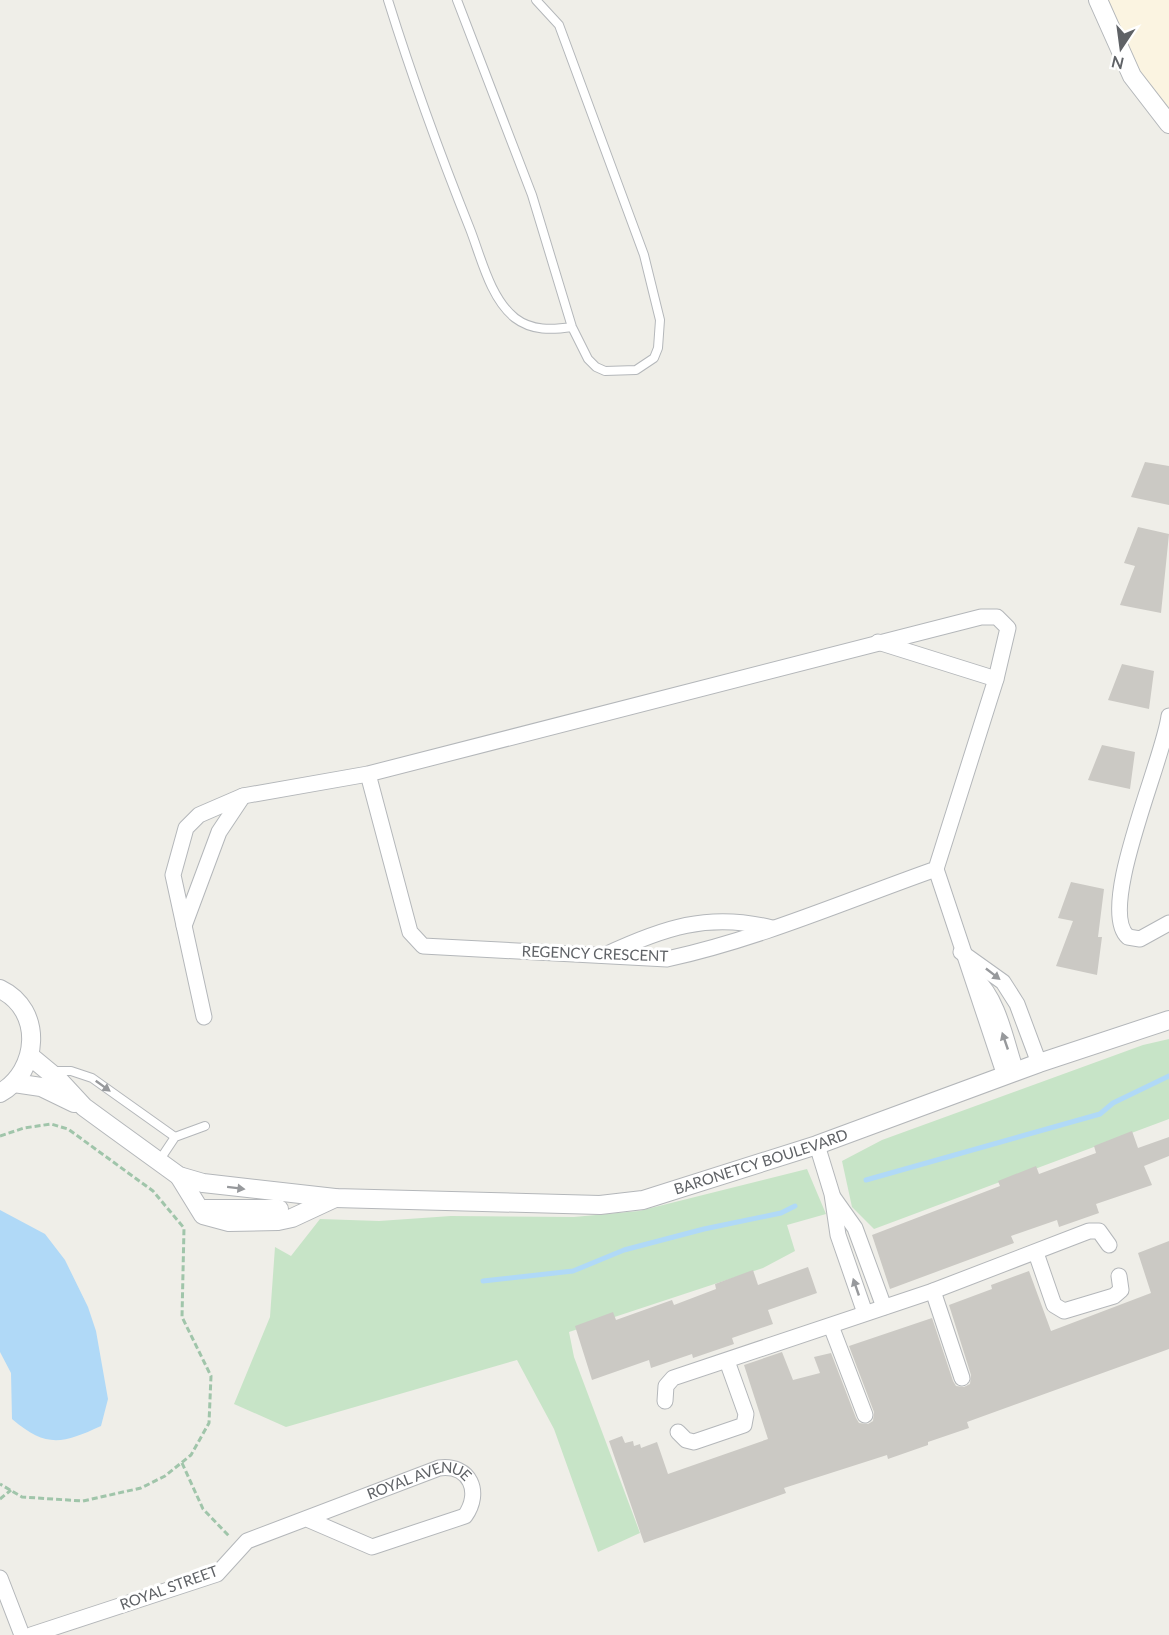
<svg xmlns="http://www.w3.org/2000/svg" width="1169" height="1635" viewBox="0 0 1169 1635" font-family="Lato,sans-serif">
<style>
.commercial{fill:#fbf4e1}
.green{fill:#c7e4c7}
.water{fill:#b0d9f7}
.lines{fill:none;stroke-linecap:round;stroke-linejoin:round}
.stream{stroke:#b0d9f7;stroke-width:5}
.building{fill:#cbc9c4}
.service-casing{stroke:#b4b7ba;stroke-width:10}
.minor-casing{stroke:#b4b7ba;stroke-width:17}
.tertiary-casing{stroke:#b4b7ba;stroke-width:20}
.path{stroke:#a0c5aa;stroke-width:3;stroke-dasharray:6 3;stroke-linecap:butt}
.service{stroke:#fff;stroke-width:8}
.minor{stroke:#fff;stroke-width:15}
.tertiary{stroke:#fff;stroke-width:18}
.oneway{fill:#97999c}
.labels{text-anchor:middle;stroke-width:6;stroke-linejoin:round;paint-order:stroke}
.street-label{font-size:15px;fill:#5f6266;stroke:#fff}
</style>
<rect width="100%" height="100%" fill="#efeee8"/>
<path class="commercial" d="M1098,0h71v124z"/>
<path class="green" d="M1169,1039v80l-295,110 -22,-22 -10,-46 40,-21 261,-95z
M807,1169l19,45 -39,11 8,26 -32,17 -194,64 5,25 66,176 -42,19 -44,-123 -37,-69 -231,67 -52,-23 36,-87 5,-70 16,9 29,-37 59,2 72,-5 123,1 65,-6z"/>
<path class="water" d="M0,1210l45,24 20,26 23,47 8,24 12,68 -7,27c-39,18 -55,22 -89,-7l-1,-46 -11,-21z"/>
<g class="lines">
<path class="stream" d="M866,1180l234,-66 13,-11 56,-27
M483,1281l90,-10 51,-21 80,-21 77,-16 14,-7"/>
</g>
<path class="building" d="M1145,462l24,4v39l-38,-8z
M1138,527l31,7 -8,79 -41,-8 15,-39 -11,-3z
M1122,664l32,7 -5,38 -41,-9z
M1102,745l33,7 -5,37 -42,-9z
M1071,882l33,7 -6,48h4l-5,38 -41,-9 17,-45 -15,-3z
M1132,1131l6,17 31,-11v19l-25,10 8,19 -56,19 3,9 -40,14 -2,-7 -46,16 3,7 -124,46 -18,-54 128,-49 -2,-5 38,-15 3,8 57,-21 -2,-7z
M1169,1241v108l-202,73 2,6 -41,14v3l-40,14 -1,-4 -103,33 2,5 -142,50 -35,-102 13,-5 3,7 8,-2 1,5 6,-2 1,4 16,-6 11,32 100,-35 -24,-74 38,-13 11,28 27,-7 -6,-16 17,-4 25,65 3,5 9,1 5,-3 1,-9 -25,-66 83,-28 21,63 3,5 8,1 6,-3 1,-9 -22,-70 43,-16 -1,-4 38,-14 22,60 100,-38 -13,-40z
M808,1267l9,26 -49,17 5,14 -41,14 2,6 -41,14 -1,-4 -41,14 -2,-8 -57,20 -17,-54 38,-14 3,8 56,-20 2,5 42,-16 -1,-5 38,-14 5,15z"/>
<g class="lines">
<g class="service-casing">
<path id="service" d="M388,0c24,77 52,154 82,229 11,28 20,69 45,89 17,13 37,12 57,9
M457,0l75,195 40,132 16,32 8,8 9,4 31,-1 18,-12 4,-10 2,-28 -16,-65 -85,-230 -23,-25
M53,1071h18l21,7 83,59
M159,1161l16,-24 30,-11"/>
</g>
<g class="minor-casing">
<g id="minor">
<path d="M878,642l118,37"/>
<path d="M1169,716c-5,43 -73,193 -41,221l12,2 29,-16"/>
<path d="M936,869l69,207"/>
<path d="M184,926l35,-94 24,-36"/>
<path d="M961,952l42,30 14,22 22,59"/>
<path d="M605,955c58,-27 103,-43 167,-27"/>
<path d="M975,978c24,21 31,64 41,93"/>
<path d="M204,1017l-31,-142 13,-47 13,-13 44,-19 125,-22 613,-157h16l11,11 -12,51 -60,190c-88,31 -177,70 -269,90l-244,-13 -13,-14 -42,-158"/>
<path d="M817,1145l15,49 6,41 27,78"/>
<path d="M833,1197l22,31 29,79"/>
<path d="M1036,1253l18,52 10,6 50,-15 7,-6 -2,-14"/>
<path d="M933,1291l29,87"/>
<path d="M831,1326l34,89"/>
<path d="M665,1401l1,-15 7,-8 260,-87 156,-60h10l10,14"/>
<path d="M678,1432l8,8 8,2 50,-17 2,-11 -19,-53"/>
<path d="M0,1578l22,57"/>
<path id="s1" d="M31,1635l186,-61 30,-33 192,-73c31,-4 43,24 26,48l-93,31 -65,-28"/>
</g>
</g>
<g class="tertiary-casing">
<g id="tertiary">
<path d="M1098,0l34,76 37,48"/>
<path d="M0,989c44,21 39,82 0,104"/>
<path id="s2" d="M30,1056l29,24 25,27 26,19 69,50 24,7 132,15 265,7 43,-5 174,-55 222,-82 130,-43"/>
<path d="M14,1083l27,4 33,16"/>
<path d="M179,1176l24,39 26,7 49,-1 14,-3 43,-20"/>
<path d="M205,1209h74"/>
</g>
</g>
<path class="path" d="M0,1136l24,-8 27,-4 17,5 85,62 31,37 -2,89 29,59 -2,47 -18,32 -26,21 -24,12 -58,13 -61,-4 -22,-13
M182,1463l21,46 26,27
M0,1499l11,-9"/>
<use href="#service" class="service"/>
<use href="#minor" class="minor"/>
<use href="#tertiary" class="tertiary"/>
</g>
<defs><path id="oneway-solid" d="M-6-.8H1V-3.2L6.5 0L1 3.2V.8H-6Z" transform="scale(1.5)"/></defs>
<g class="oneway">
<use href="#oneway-solid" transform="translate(993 974) rotate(38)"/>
<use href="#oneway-solid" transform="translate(1005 1041) rotate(-109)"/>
<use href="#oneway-solid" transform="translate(103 1086) rotate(36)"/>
<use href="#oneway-solid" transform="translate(236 1188) rotate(7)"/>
<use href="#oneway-solid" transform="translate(856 1287) rotate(-109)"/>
</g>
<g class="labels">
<g class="street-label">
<text transform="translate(595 954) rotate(2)" y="5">REGENCY CRESCENT</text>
<text dy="5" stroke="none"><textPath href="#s2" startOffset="782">BARONETCY BOULEVARD</textPath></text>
<text dy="5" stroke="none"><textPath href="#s1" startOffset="424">ROYAL AVENUE</textPath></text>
<text transform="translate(169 1588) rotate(-20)" y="5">ROYAL STREET</text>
</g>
</g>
<g transform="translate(1121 48) rotate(193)" stroke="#ffffff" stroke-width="4.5" paint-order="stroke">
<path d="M0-4.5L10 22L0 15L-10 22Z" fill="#5f6266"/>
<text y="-9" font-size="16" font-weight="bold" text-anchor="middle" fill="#5f6266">N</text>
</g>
</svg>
